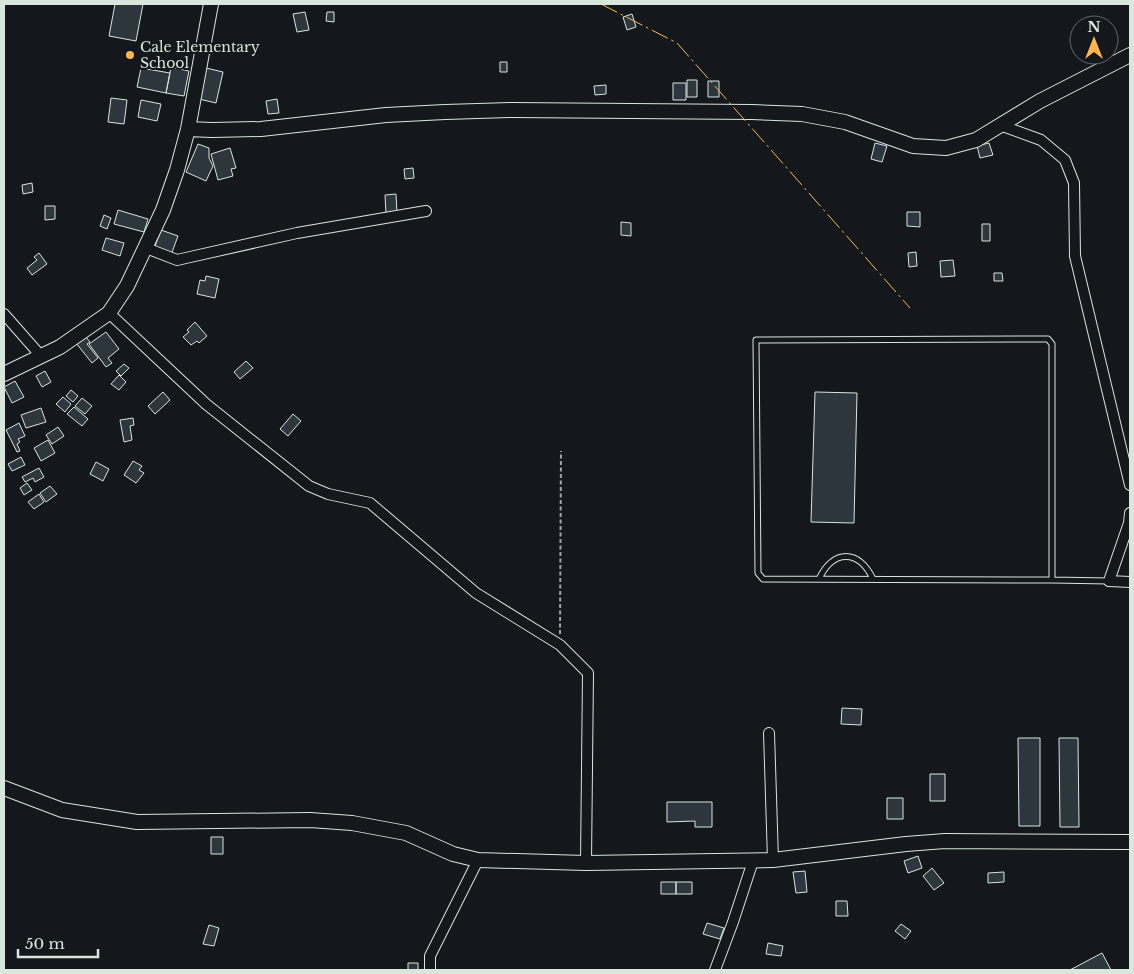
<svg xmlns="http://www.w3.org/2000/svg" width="1134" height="974" viewBox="0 0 1134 974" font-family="'Libre Baskerville',serif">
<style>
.building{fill:#2c363c;stroke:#d8e6dc}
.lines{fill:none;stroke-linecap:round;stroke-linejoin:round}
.lane-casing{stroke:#d8e6dc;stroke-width:7}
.street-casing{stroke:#d8e6dc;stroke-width:12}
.secondary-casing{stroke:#d8e6dc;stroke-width:16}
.path{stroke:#9da8a2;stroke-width:2;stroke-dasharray:4 2.5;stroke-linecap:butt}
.lane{stroke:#14181c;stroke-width:5}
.street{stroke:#14181c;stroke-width:10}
.secondary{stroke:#14181c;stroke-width:14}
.power{stroke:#ffb74d;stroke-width:1;stroke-dasharray:18 4 2.5 4;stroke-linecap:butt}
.poi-dot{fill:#ffb74d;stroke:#14181c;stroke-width:2}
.labels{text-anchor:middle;stroke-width:4;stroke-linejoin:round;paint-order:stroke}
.poi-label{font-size:14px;fill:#d8e6dc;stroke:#14181c;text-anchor:start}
</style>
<rect width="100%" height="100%" fill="#14181c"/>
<path class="building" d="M115,4h28l-7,37 -27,-5z
M305,12l4,18 -12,2 -4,-18z
M327,12h7v10l-8,-1z
M632,14l4,13 -9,3 -4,-13z
M500,62h7v10h-7z
M171,67l18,4 -5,25 -18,-3z
M141,68l29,5 -4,20 -29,-6z
M206,68l17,4 -7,31 -17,-4z
M687,80h10v17h-10z
M708,81h11v16h-11z
M673,83h13v17h-13z
M606,85v9l-11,1 -1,-9z
M111,98l16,2 -3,24 -16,-2z
M277,99l2,14 -11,1 -2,-13z
M141,100l20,4 -4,17 -19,-4z
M875,143l12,3 -5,16 -11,-3z
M989,143l4,12 -13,3 -3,-12z
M198,144l11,4v10l4,8 -7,15 -20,-9z
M230,148l6,20 -5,1 2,7 -15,4 -7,-26z
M413,168l1,10 -9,1 -1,-10z
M32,183l1,9 -10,2 -1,-9z
M396,194l1,20h-11l-1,-19z
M45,206h10v13l-10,1z
M118,210l30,9 -4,13 -30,-8z
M907,212h13v15l-13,-1z
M104,215l7,3 -4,11 -7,-3z
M621,222l10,1v13l-10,-1z
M982,224h8v17h-8z
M161,230l17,6 -7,19 -17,-6z
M106,238l18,5 -4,13 -18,-6z
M916,252l1,14 -8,1 -1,-14z
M39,253l8,11 -15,11 -5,-7 10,-8 -3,-3z
M953,260l2,16 -14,1 -1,-16z
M994,273h8l1,8h-9z
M206,276l13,3 -4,19 -18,-4 3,-14 5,1z
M195,322l12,14 -8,7 -2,-2 -6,4 -8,-8 6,-5 -2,-2z
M106,332l13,17 -11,9 4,5 -6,4 -17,-23z
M85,336l5,6 -3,2 11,14 -6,5 -16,-20z
M246,361l7,7 -13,11 -6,-7z
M124,364l5,4 -8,8 -5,-5z
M45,371l6,11 -9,5 -6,-11z
M119,375l7,7 -7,8 -8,-6z
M15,381l9,16 -12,6 -8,-16z
M71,390l7,6 -5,6 -7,-6z
M163,392l7,8 -15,14 -7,-8z
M815,392l42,1 -3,130 -43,-1z
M63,397l8,7 -6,8 -9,-8z
M82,398l10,8 -7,8 -10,-8z
M74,407l14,12 -6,7 -15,-12z
M41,408l5,14 -20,6 -5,-13z
M293,414l8,7 -13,15 -8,-7z
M133,418l1,7 -4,1 2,14 -8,2 -4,-22z
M19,423l6,13 -7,3 2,3 -3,2 3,7 -3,1 -11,-22z
M58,427l6,9 -12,8 -6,-9z
M48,440l7,13 -14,8 -7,-13z
M21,457l4,8 -13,6 -4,-7z
M133,461l9,5 -3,4 5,3 -8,10 -12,-8z
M96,462l13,7 -6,12 -13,-7z
M39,468l5,9 -9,5 -2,-4 -8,4 -3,-5z
M27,483l5,7 -8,5 -4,-7z
M50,486l7,8 -11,8 -6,-9z
M39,494l5,8 -10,7 -6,-7z
M842,708l20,1 -1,16 -20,-1z
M1018,738h22v88h-21z
M1059,738h19l1,89h-19z
M930,774h15v27h-15z
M887,798h16v21h-16z
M667,802h45v25h-17v-6l-28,1z
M211,837h12v17h-12z
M918,856l4,12 -14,5 -4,-12z
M932,868l12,15 -10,7 -11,-14z
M805,871l2,21 -11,1 -3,-21z
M1004,872v10l-16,1v-10z
M661,882h15v12h-15z
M676,882h16v12h-16z
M836,901h11l1,15h-12z
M707,923l17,5 -4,11 -17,-5z
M901,924l10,7 -6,8 -10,-8z
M209,925l10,3 -5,18 -11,-2z
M768,943l15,3 -2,10 -15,-2z
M1102,953l9,17h-41z
M408,963h10v7h-10z"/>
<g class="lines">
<g class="lane-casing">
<path id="lane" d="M819,579c14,-30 40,-30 54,0
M1052,580v-236l-4,-5 -292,1 2,233 5,6 289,1 57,1"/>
</g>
<g class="street-casing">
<path id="street" d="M1000,125l41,15 24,20 9,23 1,73 55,229
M146,248l31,12 120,-27 129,-22
M109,313l97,91 103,82 19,8 42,9 106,90 84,52 28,28 -2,190
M4,314l37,42
M1130,513l-1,10 -20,58 21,1
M769,733l4,127
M430,970v-14l48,-96
M715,970l18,-48 20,-61"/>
</g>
<g class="secondary-casing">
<path id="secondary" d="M188,129l24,1 49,-1 125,-14 59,-3 67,-2 240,2 50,2 43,8 68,24 33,2 30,-8 64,-39 90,-46
M4,374l56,-27 49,-34 18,-27 36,-76 14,-40 11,-41 23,-125
M4,788l58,22 75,12 173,-2 42,3 54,10 47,21 25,6 108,3 187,-3 133,-16 39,-3 185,1"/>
</g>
<path class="path" d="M560,634l1,-183"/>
<use href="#lane" class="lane"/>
<use href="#street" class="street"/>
<use href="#secondary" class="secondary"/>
<path class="power" d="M601,4l76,39 233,265"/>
</g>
<circle class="poi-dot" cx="130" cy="55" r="5"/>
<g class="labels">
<g class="poi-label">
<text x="140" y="52">Cale Elementary<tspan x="140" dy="16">School</tspan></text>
</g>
</g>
<rect width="1134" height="974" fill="none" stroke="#d8e6dc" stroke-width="10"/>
<g transform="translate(1094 40)"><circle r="24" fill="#14181c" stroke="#626a69"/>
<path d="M0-4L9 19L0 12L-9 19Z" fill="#ffb74d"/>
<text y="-8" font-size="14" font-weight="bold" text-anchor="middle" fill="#d8e6dc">N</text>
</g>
<path d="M18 949v8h80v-8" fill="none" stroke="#d8e6dc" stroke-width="2.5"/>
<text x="25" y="949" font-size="15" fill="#d8e6dc" stroke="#14181c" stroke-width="4" paint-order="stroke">50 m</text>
</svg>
